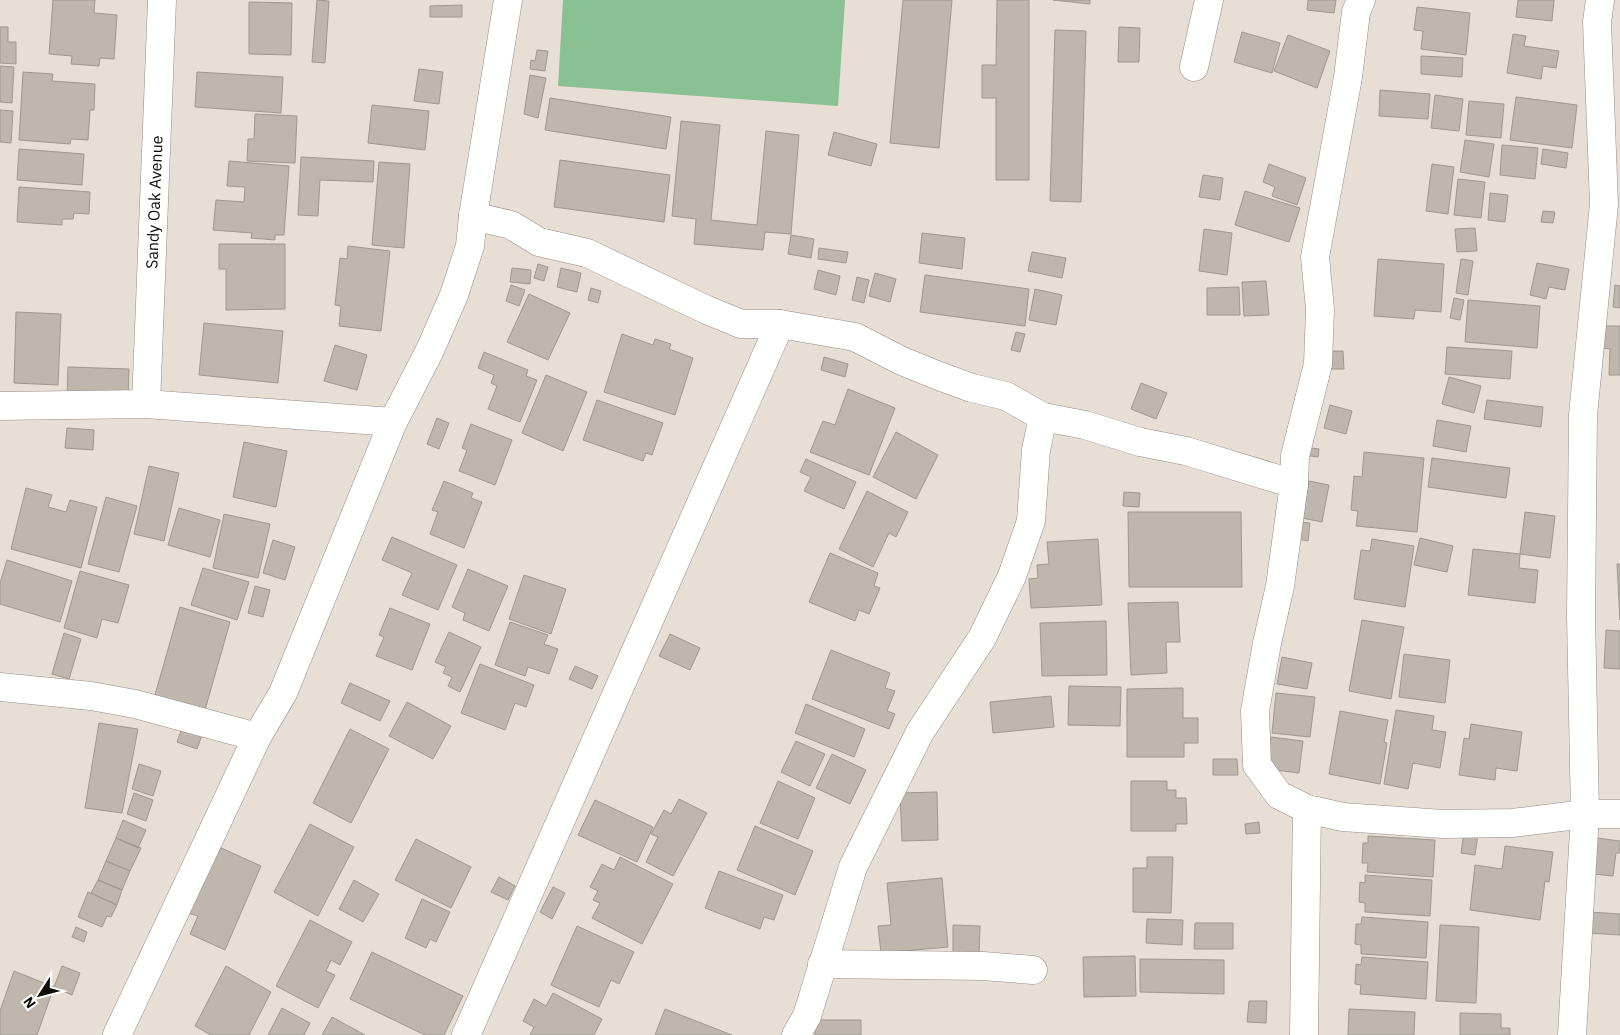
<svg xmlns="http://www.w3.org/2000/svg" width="1620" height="1035" viewBox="0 0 1620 1035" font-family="'IBM Plex Sans',sans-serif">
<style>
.green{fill:#8ac192}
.building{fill:#bfb7ae;stroke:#9f988f}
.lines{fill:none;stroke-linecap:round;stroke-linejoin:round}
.minor-casing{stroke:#958d85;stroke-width:29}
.tertiary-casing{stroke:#958d85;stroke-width:29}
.minor{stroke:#fff;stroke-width:28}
.tertiary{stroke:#fff;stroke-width:28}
.labels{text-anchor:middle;stroke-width:4;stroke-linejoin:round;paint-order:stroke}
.street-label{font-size:16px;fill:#0e0b09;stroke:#fff}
</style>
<rect width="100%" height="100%" fill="#e7ded6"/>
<path class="green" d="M563,0h282l-7,106 -280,-20z"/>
<path class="building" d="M53,0h42l-1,13 23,2 -3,44 -14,-1 -1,8 -28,-2 1,-8 -23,-2z
M317,0l12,1 -4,62 -13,-1z
M903,0h49l-13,148 -49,-5z
M997,0h32v180h-33v-82h-14v-33h14z
M1053,0h37v4z
M1308,0h28l-2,13 -27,-3z
M1518,0h36l-2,21 -36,-4z
M249,2l43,1 -1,52 -42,-1z
M462,5v12h-32v-11z
M1417,7l53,6 -4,42 -45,-6 2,-18 -9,-1z
M0,27h8v15h8v22l-16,-1z
M1119,27l21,1 -1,34h-21z
M1055,30l31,1 -5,171 -31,-1z
M1242,32l38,11 -8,30 -38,-11z
M1513,34l13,2 -2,10 35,5 -3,17 -13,-2 -2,13 -34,-6z
M1288,35l42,16 -13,37 -43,-17z
M537,50l11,1 -3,20 -15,-2 1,-9 4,1z
M1421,56l42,2 -1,19 -41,-3z
M0,66l14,1 -2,36 -12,-1z
M419,69l24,3 -4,32 -25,-3z
M23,72l30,2 -1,7 43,3 -1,26h-4l-2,30 -17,-1 -1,5 -51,-4z
M197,72l86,5 -2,36 -86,-6z
M530,75l16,3 -8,40 -14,-4z
M1380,90l50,4 -2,25 -49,-3z
M1435,95l28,4 -4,32 -28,-3z
M1516,97l61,8 -5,43 -62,-8z
M550,98l121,19 -5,32 -121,-19z
M1469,101l35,3 -3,34 -35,-3z
M372,105l57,6 -4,39 -57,-7z
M0,110l13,1 -2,32 -11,-1z
M255,114l42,2 -2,47 -48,-2 1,-22h6z
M681,121l39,4 -9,95 46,5 9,-94 33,4 -8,99 -26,-2 -2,18 -69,-6 2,-25 -24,-3z
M834,132l43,12 -6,22 -43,-11z
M1465,140l29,4 -5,33 -29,-5z
M1502,145l36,3 -3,31 -35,-4z
M19,149l65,5 -2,31 -65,-5z
M1543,149l25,4 -2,15 -25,-4z
M301,157l73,4 -1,21 -53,-2 -2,36 -20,-1z
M560,160l110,15 -6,47 -110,-15z
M229,161l60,5 -5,69h-9v5l-24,-2 1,-5 -39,-3 3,-30 28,2 1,-15 -18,-1z
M379,162l31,2 -6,84 -32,-3z
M1269,164l37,14 -9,27 -25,-9 3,-9 -12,-5z
M1432,164l22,3 -6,47 -22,-3z
M1203,175l20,3 -3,22 -21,-3z
M1458,179l27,3 -4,36 -27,-3z
M19,187l71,5 -1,22 -15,-1 -1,6h-11v6l-45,-3z
M1245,191l55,17 -11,34 -54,-17z
M1490,193l18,2 -3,27 -17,-2z
M1543,211l12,1 -2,11 -12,-1z
M1475,228l2,23 -20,1 -2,-23z
M1204,229l28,4 -5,42 -28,-4z
M922,233l43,5 -3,31 -43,-6z
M791,235l23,4 -3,19 -23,-4z
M219,244h66v65l-59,1v-41h-7z
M348,246l42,5 -9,80 -42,-5 2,-20 -6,-1 5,-47 7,1z
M819,248l29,4 -2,11 -28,-4z
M1032,252l34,6 -4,20 -34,-7z
M1378,259l66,5 -3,48 -26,-2 -1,9 -40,-3z
M1461,259l12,2 -5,34 -12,-2z
M1537,263l32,6 -4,21 -16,-3 -3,12 -16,-4z
M538,264l10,3 -4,14 -10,-3z
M512,268l19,2 -1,14 -20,-2z
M561,268l20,5 -4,19 -20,-5z
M818,270l22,6 -4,19 -22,-6z
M875,273l21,6 -6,23 -21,-6z
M925,275l104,14 -4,37 -105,-14z
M857,277l12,3 -5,23 -12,-3z
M1266,281l3,34 -25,1 -2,-34z
M511,285l14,5 -6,16 -13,-5z
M1615,285l5,1v22l-7,-1z
M1239,287l1,28h-33v-27z
M591,288l10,3 -3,12 -10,-3z
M1035,289l27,6 -6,30 -27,-5z
M529,294l41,19 -22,47 -41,-18z
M1454,298l10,2 -4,20 -10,-2z
M1468,300l72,6 -3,42 -72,-6z
M16,312l45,2 -3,71 -44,-2z
M204,323l79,8 -5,52 -79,-8z
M1604,326h16v49h-11l1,-26 -7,-1z
M1016,332l9,2 -5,18 -9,-2z
M622,334l31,11 2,-6 16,5 -2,5 24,9 -18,57 -71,-23z
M335,345l32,10 -10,35 -33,-9z
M1447,347l65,4 -2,28 -65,-5z
M1328,351h15l1,18h-16z
M484,352l44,18 -2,6 11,4 -17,42 -32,-13 9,-23 -6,-3 3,-8 -16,-7z
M824,357l24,7 -3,13 -24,-7z
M68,367l61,2 -1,29 -61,-2z
M546,375l41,17 -24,59 -41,-18z
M1449,377l32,9 -7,27 -32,-9z
M1141,383l26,10 -11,26 -25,-10z
M848,389l47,19 -26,67 -59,-23 13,-31 12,4z
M597,400l66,23 -11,32 -6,-2 -3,8 -60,-21z
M1487,400l56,7 -2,20 -57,-8z
M1330,405l22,6 -6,23 -22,-6z
M437,418l12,5 -10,26 -12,-5z
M1437,420l34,6 -5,26 -33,-6z
M471,424l41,16 -17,45 -36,-14 8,-21 -5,-2z
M67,428l27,2 -1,20 -28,-2z
M896,432l42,23 -22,44 -43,-22z
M244,442l43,9 -11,56 -43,-10z
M1304,447l15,2 -1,8 -15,-2z
M1364,452l60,6 -7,74 -61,-6 2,-15 -7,-1 3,-34 8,1z
M1432,458l78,10 -4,30 -78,-11z
M806,459l50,23 -12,27 -40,-18 7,-14 -11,-5z
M149,466l30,7 -15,68 -30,-7z
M444,481l29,12 -2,5 11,4 -18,46 -34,-14 8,-22 -6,-2z
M1309,481l20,4 -7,37 -20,-4z
M26,488l26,7 -4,12 18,5 4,-12 27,7 -16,61 -70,-19z
M867,491l41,21 -12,25 -7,-4 -16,34 -34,-18z
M1124,492l16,1 -1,14 -16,-1z
M106,497l31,9 -18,66 -31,-8z
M179,508l41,12 -10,37 -42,-12z
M1128,512h113l1,75h-113z
M1525,512l30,4 -5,42 -30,-4z
M224,514l46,10 -12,54 -45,-10z
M1300,522l10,1 -2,18 -10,-2z
M392,537l65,28 -19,45 -36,-15 10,-22 -30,-13z
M1420,538l33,8 -6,26 -33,-7z
M1098,539l4,66 -71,3 -2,-29 9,-1 -1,-13 12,-1 -2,-22z
M1372,539l42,7 -9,61 -51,-8 7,-49 9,1z
M273,540l22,7 -10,33 -22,-7z
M1473,549l47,5 -1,14 19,2 -3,33 -67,-8z
M830,553l48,20 -4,13 6,2 -11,26 -10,-4 -4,11 -46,-19z
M7,560l65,21 -12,41 -60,-18v-21z
M1617,564h3v56z
M203,568l46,14 -12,38 -46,-15z
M468,569l40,17 -19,45 -26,-11 2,-7 -13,-6z
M80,571l49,14 -11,38 -16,-4 -5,19 -33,-10z
M524,575l42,14 -15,45 -42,-15z
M255,586l15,4 -7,27 -15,-4z
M1178,602l2,40h-14l1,31 -36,2 -3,-72z
M180,607l50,15 -25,88 -50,-15z
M390,608l40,16 -18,46 -36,-14 8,-19 -5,-2z
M1362,620l42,7 -13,72 -42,-8z
M1106,621l1,54 -65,1 -2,-53z
M510,622l38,13 -4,9 14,5 -9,25 -21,-7 -3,9 -30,-11z
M1606,630l14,1v38l-16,-1z
M449,632l32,15 -21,45 -12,-6 4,-9 -9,-4 3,-6 -11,-5z
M64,633l17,6 -12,40 -17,-5z
M670,634l30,14 -10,22 -31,-14z
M831,650l59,23 -5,15 10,3 -8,20 8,3 -6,15 -77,-30z
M1404,654l46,6 -5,43 -46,-6z
M1282,657l30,6 -5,26 -30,-5z
M480,664l54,21 -8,22 -11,-4 -10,27 -44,-17z
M575,666l23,10 -6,13 -23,-10z
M350,683l40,18 -10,20 -39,-18z
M1069,686l52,1 -1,39 -52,-1z
M1183,688v30h15v25h-14v14h-57v-68z
M1276,693l39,4 -5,40 -38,-4z
M1051,696l3,31 -61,6 -3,-31z
M407,702l44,24 -18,33 -44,-23z
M806,704l59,25 -11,28 -59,-24z
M1396,710l38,6 -2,14 14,2 -6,36 -27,-5 -5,26 -24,-5z
M1340,711l48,9 -4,22 3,1 -7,41 -51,-10z
M99,723l39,6 -16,84 -37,-5z
M1471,724l51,8 -5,39 -21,-3 -1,12 -36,-5 5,-37 5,1z
M182,728l20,7 -5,14 -20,-7z
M350,729l39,20 -38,74 -38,-20z
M1271,737l32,4 -4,32 -32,-4z
M796,741l29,13 -15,32 -29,-14z
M832,754l34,16 -16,34 -34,-16z
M1213,759h24l1,16h-25z
M139,764l22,7 -8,25 -21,-7z
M778,781l37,17 -17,41 -38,-16z
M1131,781h36v9h9v8h10l1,26h-11v7h-45z
M937,792l1,48 -36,1 -2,-48z
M134,793l19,7 -7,21 -19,-7z
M679,799l28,14 -34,63 -27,-14 12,-25 -7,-3 13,-24 7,4z
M595,800l58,27 -16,35 -59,-27z
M123,820l23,10 -8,18 -22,-10z
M1259,822l1,11 -14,1 -1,-10z
M310,824l44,23 -36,69 -44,-24z
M755,826l58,25 -18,44 -58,-25z
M1464,833l14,2 -3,20 -14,-2z
M1368,836l67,4 -2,37 -66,-5 1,-9h-6l1,-20h5z
M116,838l25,10 -11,23 -24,-10z
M1597,838l23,3v12h-4l-3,23 -20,-2z
M416,839l55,28 -20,41 -56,-28z
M217,846l44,20 -36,84 -35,-16 8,-18 -10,-3z
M1505,846l48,6 -4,30 -4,-1 -5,39 -70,-10 5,-45 27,4z
M620,857l53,27 -31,60 -50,-26 8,-15 -7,-3 5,-9 -8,-4 12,-23 12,6z
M1147,857h26l-2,56 -38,-1v-44h14z
M106,861l24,10 -8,19 -24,-10z
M719,871l64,24 -9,25 -10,-3 -4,12 -55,-21z
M1365,875l67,5 -2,36 -65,-4v-9l-6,-1 1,-20 5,1z
M499,877l16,9 -7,14 -17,-8z
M942,878l6,69 -67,6 -3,-27 13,-1 -4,-42z
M98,880l24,10 -5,15 -26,-12z
M354,880l25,14 -16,28 -24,-13z
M553,887l12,6 -13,26 -12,-7z
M88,892l29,13 -6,12 -4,-1 -5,11 -24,-10z
M422,899l28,13 -14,30 -6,-3 -4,9 -21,-10z
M1590,912l30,2v21l-31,-2z
M1362,917l66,5 -2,36 -65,-4v-9l-6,-1 1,-20h5z
M1147,919l36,1 -1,25 -36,-2z
M310,920l42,22 -12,23 -9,-5 -5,11 9,4 -17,33 -42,-22z
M1195,923h38v26h-39z
M953,925l27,1 -1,28 -26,-1z
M1440,925l39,2 -3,76 -40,-2z
M577,926l57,26 -15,32 -8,-4 -12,27 -48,-22z
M76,927l11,5 -3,10 -12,-5z
M372,952l91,44 -19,39h-19l-75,-36z
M1135,956l1,40 -52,1 -1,-40z
M1362,957l66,5 -2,37 -66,-5 1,-9 -6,-1 1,-20 5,1z
M1140,959l84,1v34l-84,-2z
M62,966l18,7 -8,22 -18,-8z
M226,966l45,26 -22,43h-38l-16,-9z
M14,971l40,16 -17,48h-37v-24z
M553,993l49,26 -8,16h-64l4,-8 -11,-6 11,-22 12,7z
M1249,1001h18l-1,22 -19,-1z
M282,1008l28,15 -6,12h-36z
M665,1009l67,26h-77z
M1349,1009l66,3 -1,23h-66z
M1460,1013l41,1v14h9v7h-50z
M332,1017l33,18h-43z
M815,1020h46v15h-46z"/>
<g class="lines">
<g class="minor-casing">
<g id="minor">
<path d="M1194,67l15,-67"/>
<path d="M473,216l38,9 28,17 48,11 120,57 34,14h39l75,13 47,24 37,15 33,12 34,8 37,21 42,8 55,17 46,9 108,33 -14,102 -13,57 -12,68 2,54 22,30 28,14 36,8 100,7 69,-1 73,-9h35"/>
<path id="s1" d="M146,404l16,-404"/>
<path d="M0,406l146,-2 247,18"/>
<path d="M1294,484l1,-28 23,-92 2,-55 -5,-52 33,-180 8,-65 5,-12"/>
<path d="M0,687l91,9 44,8 122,33"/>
<path d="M822,964l161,2 50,4"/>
<path d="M466,1035l314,-711"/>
<path d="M796,1035l11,-19 46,-149 67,-135 62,-94 30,-62 19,-55 5,-71 7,-33"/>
<path d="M1304,1035l3,-226"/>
<path d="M1572,1035l13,-221 -4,-198 2,-201 21,-211 -7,-182 3,-22"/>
</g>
</g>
<g class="tertiary-casing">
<path id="tertiary" d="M117,1035l140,-298 26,-44 110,-271 37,-72 24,-55 16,-49 3,-30 35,-216"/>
</g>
<use href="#minor" class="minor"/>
<use href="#tertiary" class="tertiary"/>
</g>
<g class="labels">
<g class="street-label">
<text dy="6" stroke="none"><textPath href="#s1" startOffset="202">Sandy Oak Avenue</textPath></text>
</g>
</g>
<g transform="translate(40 995) rotate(234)" stroke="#ffffff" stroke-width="4" paint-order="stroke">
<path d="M0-4L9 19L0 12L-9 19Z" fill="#0e0b09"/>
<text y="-8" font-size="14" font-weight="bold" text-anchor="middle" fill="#0e0b09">N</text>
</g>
</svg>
